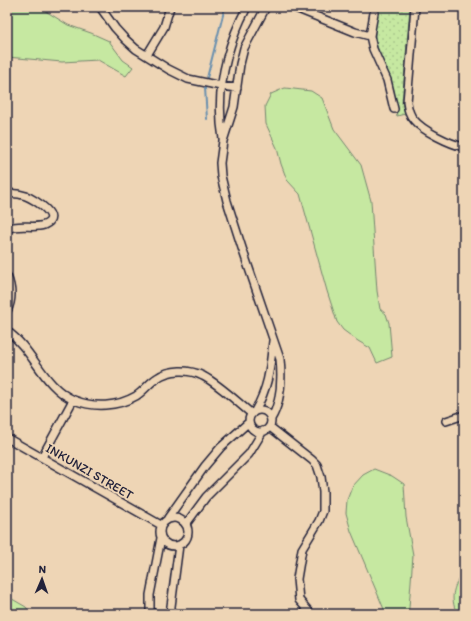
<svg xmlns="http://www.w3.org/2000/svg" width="471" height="621" viewBox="0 0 471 621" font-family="Itim,sans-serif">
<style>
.grass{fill:#c6e8a1;stroke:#74856e}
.park{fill:url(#park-dots);stroke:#74856e}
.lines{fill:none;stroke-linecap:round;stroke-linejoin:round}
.stream{stroke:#6b90af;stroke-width:2}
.minor-casing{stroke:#22223b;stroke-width:10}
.minor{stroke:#eed5b5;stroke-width:7}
.labels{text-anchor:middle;stroke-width:4;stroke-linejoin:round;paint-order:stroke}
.street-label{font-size:13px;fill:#22223b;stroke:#eed5b5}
</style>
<defs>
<pattern id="park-dots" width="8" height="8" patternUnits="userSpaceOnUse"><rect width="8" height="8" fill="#c6e8a1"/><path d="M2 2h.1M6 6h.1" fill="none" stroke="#aac78c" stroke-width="1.8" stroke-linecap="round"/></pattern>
</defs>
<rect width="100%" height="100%" fill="#eed5b5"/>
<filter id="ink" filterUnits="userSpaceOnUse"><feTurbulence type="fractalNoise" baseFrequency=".025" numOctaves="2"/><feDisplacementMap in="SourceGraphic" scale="8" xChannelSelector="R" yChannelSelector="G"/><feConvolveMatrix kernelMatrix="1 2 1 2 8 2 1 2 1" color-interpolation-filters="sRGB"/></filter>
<g filter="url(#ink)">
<path class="grass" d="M7,7h32l29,18 23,8 18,8 14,19 10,7 -7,9 -28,-16 -36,2 -55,-5z
M285,88l26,3 11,7 12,31 27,36 10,36 6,90 3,18 6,5 3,9 3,34 -15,6 -7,-15 -12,-7 -15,-11 -6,-8 -10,-31 -27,-97 -13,-14 -6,-16 -4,-16 -11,-24 -1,-18 6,-12z
M374,469l18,7 12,8 2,33 7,38 -4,53 -2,6h-21l-35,-83 -5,-18 1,-13 5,-13 11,-12z
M464,570v44h-7c-8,-18 -3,-28 7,-44z
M7,596l19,11 5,7h-24z"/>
<path class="park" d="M378,7h32l-8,96 3,11 -8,2 -2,-12 -20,-64v-13z"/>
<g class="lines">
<path class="stream" d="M207,78l18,-71
M205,88l2,31"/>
<g class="minor-casing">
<path id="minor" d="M100,7l15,21 10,11 11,10 32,20 20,10 33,7 16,2
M266,7l-22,41 -4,16 -6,43 -11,34 -3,22 1,13 6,25 15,47 38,111c2,20 2,42 -9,60
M293,7l62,25 15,4
M375,7l-5,29 3,13 14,31 7,29
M415,7l-8,95c1,7 2,13 7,18 9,11 36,24 50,27
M147,55l17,-28 6,-20
M223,139c-8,-47 2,-90 24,-132
M7,194c6,-1 13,0 19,2 8,3 38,21 18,29 -11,4 -24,-2 -37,4
M7,276c5,12 6,23 0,35
M7,331c27,19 36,56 67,69 20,8 43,7 62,-4 8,-5 13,-13 21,-18 13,-9 32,-9 46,-2 17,9 34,26 49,38
M249 421a11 11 0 1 1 22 0a11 11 0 1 1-22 0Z
M255,411c14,-25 15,-43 18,-70
M446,421l18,-6
M270,427l42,33 5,5 4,12 2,15v19l-4,10 -17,28 -5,30 2,21 12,14
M7,438l154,87
M42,457l31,-57
M160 532a14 14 0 1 1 28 0a14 14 0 1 1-28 0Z
M168,518l37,-52 16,-19 28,-25
M186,524l20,-27 43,-43 14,-23
M150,614v-19l11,-57
M170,614l9,-69"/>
</g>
<use href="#minor" class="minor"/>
</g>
</g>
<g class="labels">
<g class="street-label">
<text transform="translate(90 471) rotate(30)" y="5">INKUNZI STREET</text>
</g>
</g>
<rect width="471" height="621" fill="none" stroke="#eed5b5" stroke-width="24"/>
<rect x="12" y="12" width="447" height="597" fill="none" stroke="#22223b" stroke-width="1.5" filter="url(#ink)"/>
<g transform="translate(42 579) rotate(2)" stroke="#eed5b5" stroke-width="3" paint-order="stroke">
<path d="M0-3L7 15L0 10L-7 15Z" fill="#22223b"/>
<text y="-6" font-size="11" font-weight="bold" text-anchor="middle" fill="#22223b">N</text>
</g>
</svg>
